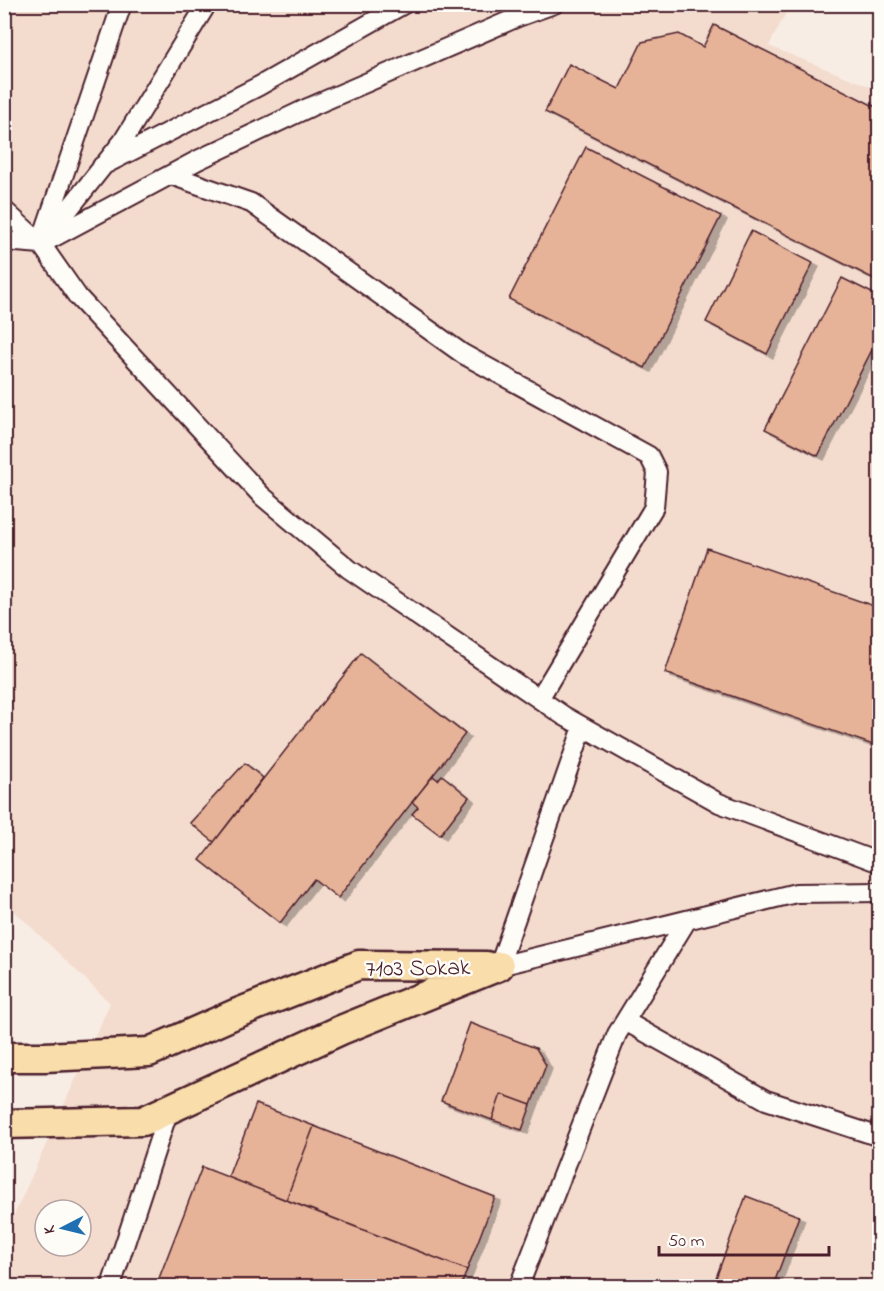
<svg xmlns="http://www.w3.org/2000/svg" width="884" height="1291" viewBox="0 0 884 1291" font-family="'Indie Flower',sans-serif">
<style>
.built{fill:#f3dcce;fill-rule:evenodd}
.building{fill:#e6b399;stroke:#4a1f2b;stroke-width:1.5;filter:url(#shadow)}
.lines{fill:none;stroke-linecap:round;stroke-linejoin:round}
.minor-casing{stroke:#4a1f2b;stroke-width:22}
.primary-casing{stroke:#4a1f2b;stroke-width:33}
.minor{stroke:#fdfcf7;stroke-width:18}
.primary{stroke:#f9ddab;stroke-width:28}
.labels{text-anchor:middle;stroke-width:5;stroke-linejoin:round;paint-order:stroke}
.street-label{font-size:24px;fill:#4a1f2b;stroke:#fdfcf7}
</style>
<defs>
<filter id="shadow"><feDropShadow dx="6" dy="4" stdDeviation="0" flood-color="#0004"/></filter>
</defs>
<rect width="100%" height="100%" fill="#f8ede4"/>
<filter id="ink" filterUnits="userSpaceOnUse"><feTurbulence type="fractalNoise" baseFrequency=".0167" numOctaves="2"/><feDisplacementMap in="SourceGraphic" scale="12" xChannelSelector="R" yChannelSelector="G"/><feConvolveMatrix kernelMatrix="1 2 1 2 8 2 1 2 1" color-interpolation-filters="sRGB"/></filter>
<g filter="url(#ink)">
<path class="built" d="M5,5h785l-21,41 110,44v1196h-874v-51l105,-232 -105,-101zM45,1210h36v36h-36z"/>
<path class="building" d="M714,25l166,84v173l-335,-170 24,-48 50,25 23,-47 37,-8 24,13z
M586,147l135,69 -76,152 -136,-69z
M751,231l62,32 -46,91 -61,-32z
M842,278l38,19v37l-62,122 -53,-27z
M707,548l173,60 -1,139 -214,-74z
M361,653l104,81 -127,164 -24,-19 -34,44 -80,-63z
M245,763l18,15 -49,64 -24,-19z
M442,775l27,22 -29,38 -28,-21 6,-7 -6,-5 21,-26 5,4z
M470,1023l66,25 10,17 -15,40 -30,-11 -9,26 -51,-19z
M501,1094l30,11 -9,25 -30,-10z
M256,1104l58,22 -28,74 -58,-23z
M314,1126l181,71 -28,73 -181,-70z
M202,1167l265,103 -6,16h-305z
M746,1196l53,20 -26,70h-60z"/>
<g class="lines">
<g class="minor-casing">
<path id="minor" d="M102,166l157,-80 145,-82
M171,175l80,28 212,151 186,102 8,16 -3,35 -115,192
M4,210l37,34 37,53 184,199 87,73 215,147 155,87 161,60
M45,230l77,-226
M46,238l77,-97 84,-137
M4,241l37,3 157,-84 112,-53 208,-90 36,-13
M499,966l297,-73 84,-1
M499,966l84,-239
M625,1021l141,79 114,37
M111,1286l58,-177
M519,1286l98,-252 70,-114"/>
</g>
<g class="primary-casing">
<path id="primary" d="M4,1057h41l104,-5 86,-38 124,-49 127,1
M4,1124l139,-3 198,-91 158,-64"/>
</g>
<use href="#minor" class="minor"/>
<use href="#primary" class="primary"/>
</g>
</g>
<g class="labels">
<g class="street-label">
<text transform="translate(418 967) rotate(-1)" y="8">7103 Sokak</text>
</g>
</g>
<rect width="884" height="1291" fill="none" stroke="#fdfcf7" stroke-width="24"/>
<rect x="12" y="12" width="860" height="1267" fill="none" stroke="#4a1f2b" stroke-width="2" filter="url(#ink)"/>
<g transform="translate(63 1228) rotate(263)"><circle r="28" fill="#fdfcf7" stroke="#b5a4a5" stroke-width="1.5"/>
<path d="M0-4.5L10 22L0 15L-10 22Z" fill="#1f6fb2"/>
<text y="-9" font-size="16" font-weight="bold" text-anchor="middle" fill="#4a1f2b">K</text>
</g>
<path d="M659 1246v9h170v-9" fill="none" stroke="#4a1f2b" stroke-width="3"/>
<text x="668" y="1246" font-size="18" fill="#4a1f2b" stroke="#fdfcf7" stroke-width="4.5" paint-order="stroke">50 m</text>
</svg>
